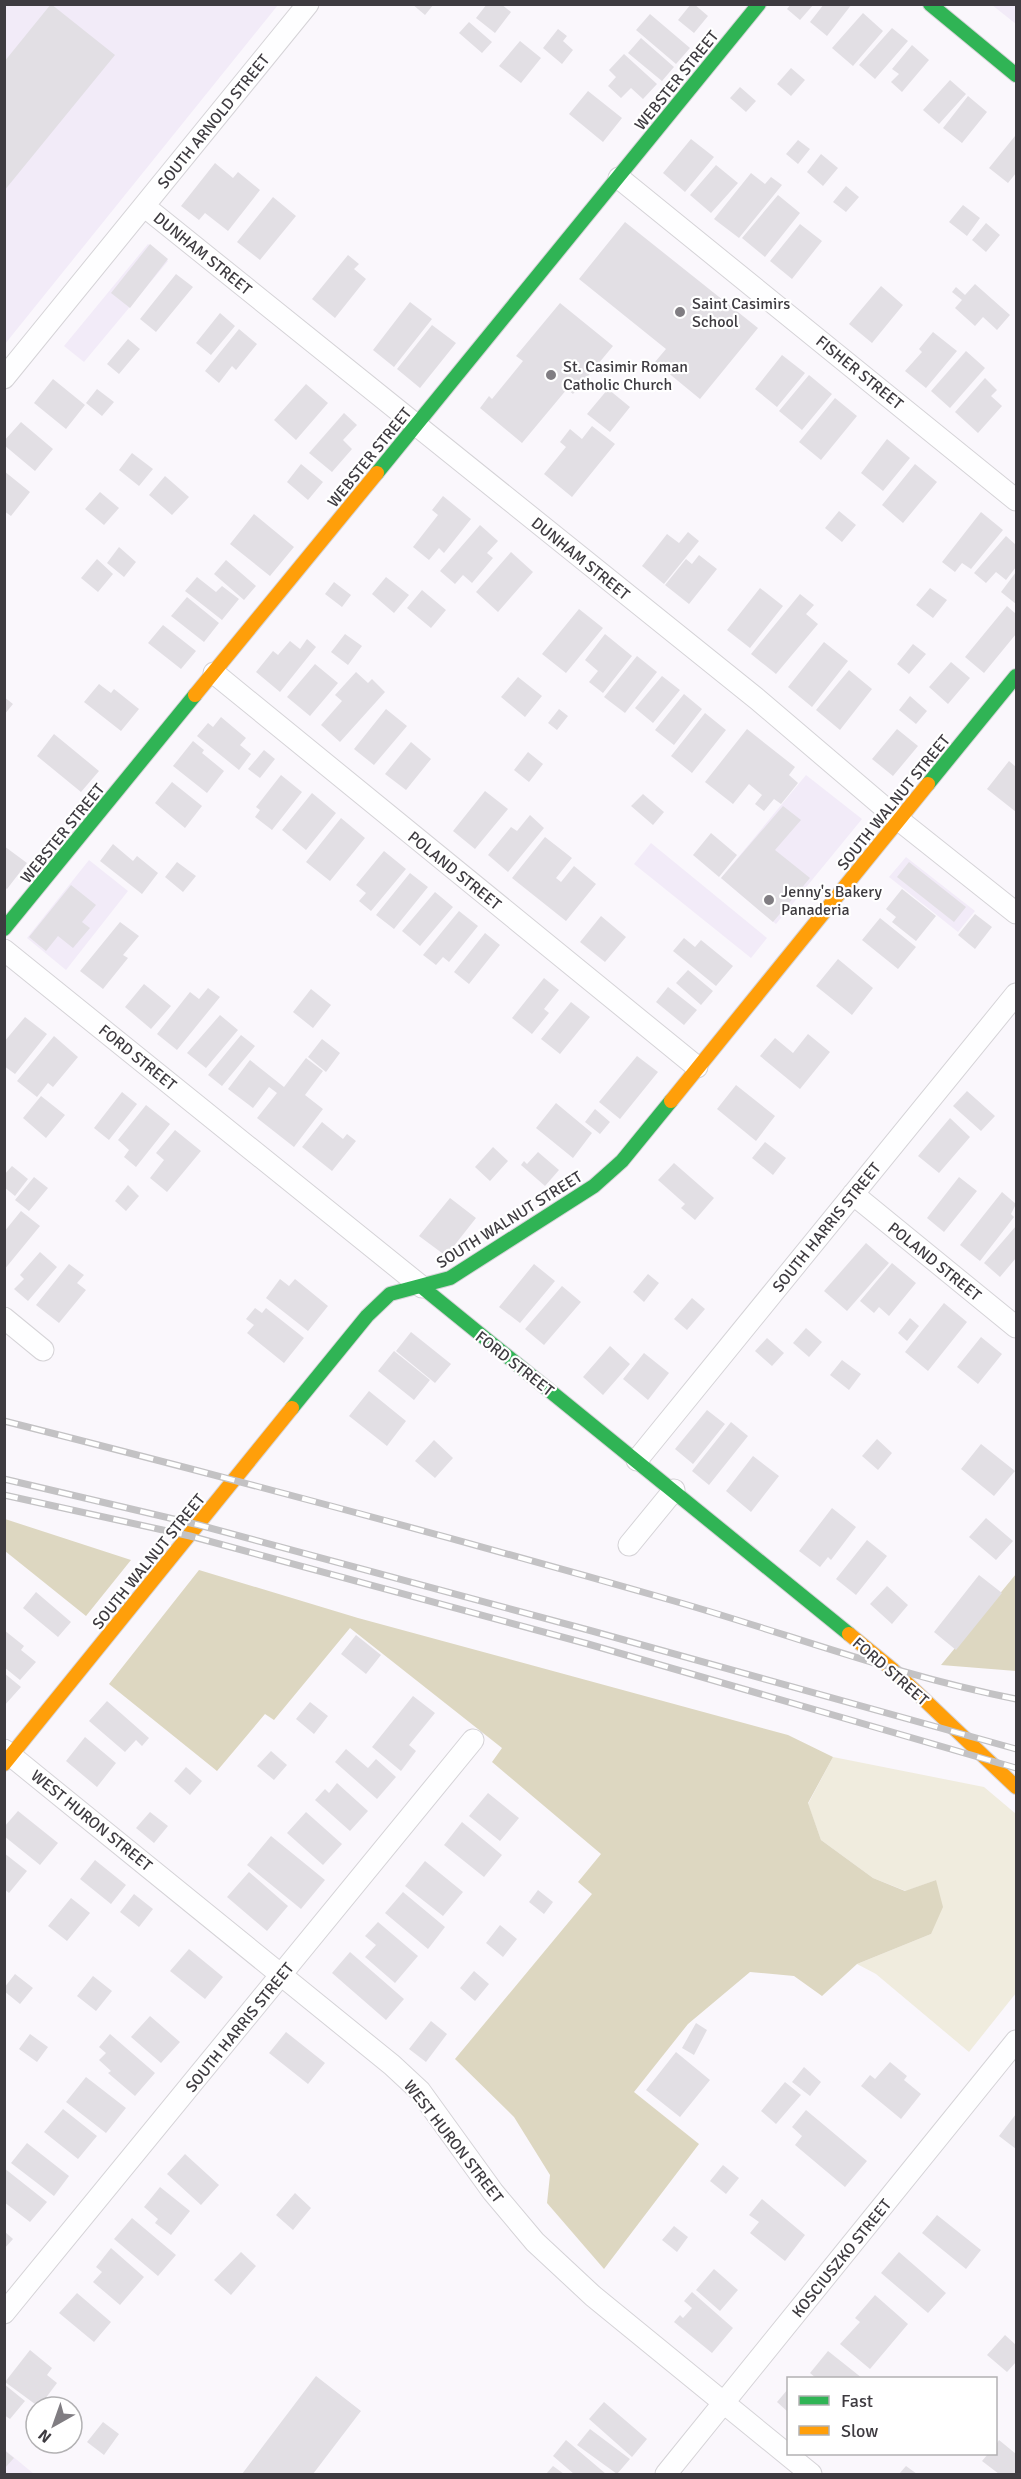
<svg xmlns="http://www.w3.org/2000/svg" width="1021" height="2479" viewBox="0 0 1021 2479" font-family="Signika,sans-serif">
<style>
.built{fill:#f2ebf8}
.green{fill:#f0ecde}
.forest{fill:#ddd7c1}
.building{fill:#e2dfe4}
.lines{fill:none;stroke-linecap:round;stroke-linejoin:round}
.street-casing{stroke:#d5d3d7;stroke-width:23}
.fast-casing{stroke:#d5d3d7;stroke-width:16}
.slow-casing{stroke:#d5d3d7;stroke-width:16}
.street{stroke:#fefeff;stroke-width:21}
.fast{stroke:#30b455;stroke-width:14}
.slow{stroke:#ff9f0a;stroke-width:14}
.rail-casing{stroke:#c3c2c4;stroke-width:7}
.rail{stroke:#fff;stroke-width:4.5;stroke-dasharray:14;stroke-linecap:butt}
.poi-dot{fill:#807d82;stroke:#fff;stroke-width:2}
.labels{text-anchor:middle;stroke-width:4.5;stroke-linejoin:round;paint-order:stroke}
.street-label{font-size:16px;fill:#3e3b40;stroke:#fff}
.poi-label{font-size:16px;fill:#3e3b40;stroke:#fff;text-anchor:start}
</style>
<rect width="100%" height="100%" fill="#faf7fc"/>
<path class="built" d="M5,5h273l-273,339z
M992,5h24v19z
M148,244l20,17 -84,101 -20,-16z
M806,775l56,44 -86,105 -55,-46z
M651,843l116,95 -16,20 -117,-94z
M906,857l69,54 -17,21 -69,-55z
M89,860l39,31 -62,79 -39,-32z
M5,2450l29,24h-29z"/>
<path class="green" d="M833,1757l151,30 32,27v179l-47,59 -93,-78 -19,-10 74,-30 5,-54 -30,11 -33,-13 -52,-38 -13,-36z"/>
<path class="forest" d="M4,1519h1l126,41 -45,56 -81,-65z
M199,1570l159,48 430,117 45,22 -25,46 13,37 52,38 32,13 31,-11 7,27 -12,27 -74,30 -35,32 -28,-20 -44,-4 -62,52 -54,68 65,52 -95,125 -57,-66 3,-28 -36,-58 -59,-58 137,-165 -14,-12 23,-28 -109,-92 10,-14 -152,-120 -76,92 -9,-6 -48,57 -108,-87z
M1016,1574v97l-75,-6z"/>
<path class="building" d="M51,4l64,51 -111,136v-129z
M412,4h22l-9,11z
M487,4h14l10,8 -16,21 -19,-15z
M691,4h3l14,12 -14,17 -16,-13z
M791,4h23l-14,16 -13,-11z
M824,4h28l-25,32 -17,-14z
M863,13l20,18 -30,35 -21,-18z
M650,14l40,34 -14,16 -40,-34z
M469,22l23,20 -10,11 -23,-20z
M892,28l16,13 -33,38 -16,-14z
M558,29l9,7 -4,5 10,9 -11,14 -19,-16z
M641,38l33,29 -12,14 -34,-28z
M520,41l21,17 -20,25 -22,-17z
M912,45l17,15 -27,32 -11,-10 8,-8 -7,-5z
M624,54l33,30 -14,15 -12,-11 -10,10 -13,-12 8,-9 -7,-7z
M791,68l14,12 -14,16 -14,-12z
M950,80l16,14 -27,30 -16,-14z
M740,87l16,14 -10,11 -16,-14z
M588,91l34,27 -19,24 -34,-28z
M968,96l19,16 -25,31 -19,-15z
M1015,136l1,37 -8,10 -19,-15z
M691,139l23,18 -29,35 -22,-19z
M798,140l12,9 -12,15 -12,-10z
M821,154l17,14 -15,18 -16,-14z
M215,163l18,15 5,-6 22,18 -32,41 -23,-18 -6,7 -18,-14z
M716,165l22,18 -27,30 -21,-18z
M751,173l14,11 6,-7 11,8 -43,53 -25,-19z
M846,186l13,11 -13,15 -13,-10z
M778,195l22,18 -35,44 -23,-19z
M273,197l23,19 -36,44 -23,-18z
M963,205l17,13 -13,18 -18,-14z
M625,222l133,106 -58,71 -45,-37 11,-13 -87,-70z
M986,223l14,12 -14,17 -14,-12z
M800,224l22,17 -30,38 -22,-18z
M150,244l18,15 -38,49 -19,-15z
M348,255l11,9 -5,5 12,10 -31,39 -23,-19z
M176,274l17,13 -37,45 -16,-13z
M975,284l35,31 -13,15 -14,-13 -8,9 -20,-18 7,-8 -10,-8 4,-5 9,8z
M881,286l22,19 -31,38 -23,-19z
M410,302l22,17 -38,48 -21,-17z
M560,303l53,43 -40,48 -6,-5 -45,54 -42,-35 9,-12 3,3 31,-38 -7,-5z
M220,313l15,13 -24,29 -15,-12z
M432,325l24,18 -36,45 -23,-19z
M239,329l18,15 -21,26 -4,-4 -13,17 -14,-12z
M933,332l24,19 -31,37 -21,-17 17,-19 -3,-3z
M128,339l12,10 -21,25 -12,-10z
M966,351l19,17 -35,40 -19,-17z
M782,355l23,18 -28,34 -22,-18z
M809,375l23,19 -30,36 -23,-19z
M985,378l12,12 -6,6 11,10 -24,27 -23,-21z
M53,379l32,26 -19,24 -32,-26z
M306,384l22,19 -32,37 -22,-20z
M97,389l17,13 -12,14 -16,-13z
M608,389l22,18 -20,25 -23,-18z
M835,398l22,18 -36,44 -22,-18z
M344,413l13,12 -14,15 9,9 -20,23 -23,-19z
M21,422l32,27 -18,22 -31,-26v-4z
M592,426l23,18 -43,53 -28,-23 22,-27 -6,-5 10,-13 12,10z
M887,439l23,19 -27,33 -22,-18z
M132,453l21,16 -14,17 -20,-16z
M301,464l22,18 -15,18 -21,-18z
M915,464l22,18 -34,41 -21,-18z
M4,471l26,21 -19,24 -7,-5z
M165,476l24,21 -17,18 -23,-20z
M100,492l19,16 -15,17 -19,-16z
M443,496l28,23 -27,34 -5,-5 -10,12 -16,-13 25,-32 -6,-5z
M839,511l17,14 -14,17 -17,-14z
M981,512l22,18 -32,39 -9,-6 -7,9 -13,-10z
M254,514l40,33 -24,29 -40,-32z
M480,525l18,16 -11,12 6,5 -21,25 -9,-8 -8,9 -15,-13z
M688,532l11,9 -35,43 -22,-18 25,-32 12,9z
M1006,536l10,9v22l-10,13 -10,-8 -10,11 -12,-10z
M119,547l17,15 -12,15 -17,-14z
M511,552l22,20 -35,40 -22,-20z
M699,555l18,14 -28,35 -24,-19 21,-26 6,5z
M97,559l16,15 -15,18 -17,-14z
M226,560l30,26 -12,14 -30,-26z
M1016,572v32l-15,-12z
M197,577l19,15 6,-6 17,13 -17,21 -37,-29z
M386,577l23,18 -15,18 -22,-19z
M334,582l17,13 -9,12 -17,-13z
M760,588l23,18 -33,42 -23,-18z
M930,588l17,12 -14,18 -17,-13z
M422,590l24,20 -15,18 -24,-20z
M800,594l14,11 -8,9 12,10 -42,50 -25,-20z
M187,597l32,26 -15,19 -33,-26z
M1007,606l9,8v20l-32,39 -19,-16z
M579,609l24,19 -37,45 -24,-19z
M163,625l33,26 -15,18 -33,-26z
M345,634l17,12 -14,19 -17,-13z
M605,634l27,22 -29,37 -14,-11 9,-11 -13,-11z
M307,639l9,8 -36,45 -24,-20 17,-21 5,4 12,-14 10,8z
M824,642l24,19 -36,46 -24,-20z
M913,644l13,10 -17,20 -12,-10z
M637,656l20,16 -32,41 -21,-16z
M951,662l19,16 -22,26 -19,-17z
M315,664l23,19 -28,33 -23,-19z
M849,670l23,19 -32,41 -24,-20z
M356,672l12,11 4,-4 13,13 -45,50 -19,-17 21,-24 -7,-6z
M662,676l18,14 -27,33 -18,-15z
M518,677l24,19 -17,21 -24,-20z
M99,684l12,9 3,-4 25,20 -18,22 -37,-29z
M684,694l18,15 -28,36 -19,-15z
M910,696l17,15 -11,13 -17,-14z
M4,697l9,7 -9,11z
M386,709l21,17 -33,39 -20,-16z
M559,709l9,7 -11,14 -9,-7z
M705,713l21,17 -34,43 -21,-17z
M221,717l25,21 -6,7 11,9 -12,16 -42,-34 11,-13 5,4z
M747,729l48,38 -6,8 9,8 -17,21 -7,-5 -10,12 -9,-7 7,-9 -13,-11 -16,20 -28,-22z
M897,729l21,17 -25,30 -21,-17z
M54,734l45,37 -18,21 -44,-36z
M193,741l11,9 -2,3 22,18 -17,22 -34,-27z
M411,742l20,17 -25,31 -21,-16z
M264,750l11,9 -15,19 -12,-9z
M528,752l15,12 -14,18 -15,-12z
M1009,761l7,6v45l-29,-23z
M281,775l21,17 -30,38 -17,-13 5,-7 -4,-3z
M172,782l30,24 -17,22 -30,-25z
M485,791l23,18 -33,40 -22,-18z
M312,793l24,20 -30,37 -24,-20z
M643,794l21,18 -11,13 -22,-19z
M783,806l18,14 -26,30 35,28 -37,44 -52,-44z
M530,815l14,13 -36,44 -20,-17 23,-28 6,4z
M341,818l24,20 -35,43 -24,-19z
M711,833l26,22 -18,22 -26,-22z
M545,837l27,21 -16,20 5,4 13,-16 22,18 -30,37 -54,-43z
M113,844l20,17 4,-5 21,17 -16,21 -42,-33z
M4,846l23,17 -20,26 -3,-2z
M384,851l22,18 -35,42 -12,-10 7,-8 -10,-8z
M177,862l19,14 -13,16 -18,-15z
M909,862l57,45 -12,15 -57,-45z
M410,873l18,14 -34,42 -18,-14z
M71,885l25,20 -14,17 8,6 -17,20 -15,-12 -12,15 -17,-14z
M902,889l34,27 -20,25 -24,-19 4,-5 -10,-8z
M435,892l18,15 -33,39 -18,-15z
M459,911l19,15 -29,36 -6,-5 -7,8 -13,-10z
M975,914l17,13 -17,22 -17,-14z
M601,916l25,21 -21,25 -25,-20z
M880,918l36,29 -18,22 -36,-29z
M120,922l19,14 -16,19 5,3 -25,31 -23,-18z
M485,933l15,12 -31,39 -15,-12z
M684,938l11,9 6,-7 32,26 -17,20 -43,-35z
M838,959l35,29 -21,27 -36,-29z
M688,970l25,21 -12,14 -25,-22z
M544,978l15,12 -15,19 5,4 -17,21 -20,-16z
M144,984l27,22 -20,23 -26,-22z
M668,987l29,23 -13,15 -28,-23z
M208,988l12,9 -43,53 -20,-16 33,-42 9,7z
M311,989l20,16 -18,23 -20,-16z
M571,1002l19,15 -30,37 -19,-15z
M220,1015l18,15 -32,38 -19,-15z
M25,1017l22,17 -32,40 -11,-8v-24z
M808,1034l22,18 -30,37 -40,-33 15,-18 18,15z
M241,1035l14,11 -33,40 -14,-11z
M54,1036l24,21 -25,30 -5,-4 -11,14 -20,-16z
M322,1039l18,14 -14,19 -18,-15z
M637,1056l21,16 -38,47 -21,-17z
M306,1058l17,13 -18,24 18,14 -29,38 -37,-29 20,-25 -8,-6 -16,21 -25,-19 22,-29 34,27z
M736,1085l39,31 -19,25 -39,-32z
M967,1091l28,25 -14,15 -28,-25z
M122,1092l15,12 -28,36 -15,-12z
M41,1096l24,19 -19,23 -23,-20z
M556,1103l36,30 -19,25 -37,-30z
M146,1105l24,19 -34,43 -12,-10 5,-7 -11,-10z
M595,1109l15,13 -10,12 -15,-12z
M950,1118l20,19 -31,36 -21,-17z
M322,1122l21,17 4,-5 9,7 -24,30 -30,-24z
M175,1130l26,21 -34,41 -17,-14 14,-18 -8,-7z
M765,1142l21,16 -13,17 -21,-17z
M493,1147l15,14 -18,20 -15,-14z
M538,1152l21,18 -14,16 -24,-21 3,-4 3,3z
M674,1163l40,35 -19,22 -14,-12 4,-4 -27,-24z
M12,1166l16,13 -13,17 -11,-9v-12z
M34,1177l14,11 -19,23 -14,-11z
M959,1177l18,14 -33,41 -17,-14z
M128,1185l11,11 -13,15 -11,-10z
M1002,1192l14,12 -5,10 3,3 -34,44 -20,-16z
M450,1198l26,20 -30,38 -27,-20z
M21,1211l19,15 -36,44v-38z
M1016,1226v32l-16,19 -16,-14z
M866,1243l23,20 -42,48 -23,-20z
M40,1252l17,15 -29,34 -14,-12 10,-10 -4,-4z
M892,1263l24,20 -27,33 -10,-9 -5,6 -14,-12z
M69,1264l15,11 -7,8 9,7 -27,33 -23,-18z
M534,1264l21,17 -35,42 -21,-16z
M648,1274l11,9 -15,19 -11,-10z
M280,1279l9,7 6,-7 33,27 -20,25 -42,-33z
M562,1286l19,16 -37,43 -19,-16z
M692,1298l13,11 -18,21 -13,-11z
M944,1303l23,19 -39,49 -23,-19z
M255,1308l7,5 4,-5 38,30 -20,25 -37,-30 7,-8 -8,-6z
M910,1318l9,8 -12,15 -9,-8z
M806,1328l16,14 -13,15 -16,-14z
M411,1332l40,32 -16,19 -39,-32z
M981,1337l21,17 -24,30 -21,-17z
M767,1338l17,15 -12,13 -17,-15z
M610,1346l20,18 -27,31 -20,-18z
M394,1351l36,29 -16,20 -36,-29z
M644,1353l25,20 -21,27 -25,-21z
M842,1360l19,14 -12,16 -19,-15z
M369,1391l37,30 -19,25 -38,-30z
M707,1410l18,14 -32,40 -18,-15z
M731,1422l17,14 -39,49 -17,-14z
M877,1439l15,14 -14,17 -16,-14z
M434,1440l19,18 -18,20 -20,-17z
M981,1444l34,27 -21,25 -33,-27z
M753,1456l26,20 -28,36 -25,-21z
M832,1508l24,19 -25,33 -3,-3 -8,10 -21,-16z
M986,1518l27,23 -17,19 -27,-23z
M867,1540l20,16 -31,39 -20,-16z
M979,1575l23,18 -46,57 -22,-18z
M887,1586l21,19 -16,19 -22,-20z
M36,1592l35,30 -13,15 -35,-29z
M4,1630l20,16 -3,4 15,12 -16,18 -16,-13z
M356,1635l25,20 -15,19 -25,-20z
M4,1673l17,14 -17,19z
M413,1696l22,17 -26,32 7,6 -15,20 -29,-24z
M107,1701l42,37 -7,8 -6,-6 -11,12 -36,-31z
M310,1702l18,14 -14,18 -18,-15z
M85,1737l31,26 -19,24 -31,-26z
M346,1749l22,19 8,-9 20,18 -19,22 -42,-37z
M271,1751l16,14 -13,15 -17,-14z
M186,1767l16,14 -12,14 -16,-14z
M337,1783l31,28 -18,20 -35,-31 10,-11 4,4z
M488,1793l31,25 -19,23 -31,-25z
M18,1811l40,32 -18,22 -36,-29v-9z
M150,1812l18,14 -14,17 -18,-15z
M306,1812l36,32 -19,21 -36,-32z
M462,1822l40,33 -18,22 -40,-32z
M271,1836l54,44 -24,29 -54,-44z
M4,1853l23,18 -18,22 -5,-4z
M95,1860l31,25 -15,19 -31,-25z
M425,1861l38,31 -20,24 -38,-30z
M249,1872l39,34 -21,25 -40,-34z
M538,1890l15,12 -9,12 -15,-12z
M403,1892l42,35 -17,22 -43,-36z
M134,1894l19,15 -14,18 -19,-15z
M71,1898l19,15 -23,28 -19,-15z
M378,1922l40,34 -23,27 -30,-26 11,-12 -11,-9z
M500,1925l17,14 -14,18 -17,-14z
M189,1949l34,28 -18,22 -35,-28z
M350,1952l54,47 -18,21 -54,-47z
M474,1971l15,13 -14,17 -15,-13z
M15,1974l18,14 -13,16 -16,-13v-3z
M93,1976l19,15 -16,20 -19,-15z
M150,2016l30,26 -19,21 -30,-26z
M431,2021l16,13 -21,28 -17,-13z
M696,2023l11,7 -13,25 -12,-7z
M286,2032l39,31 -17,21 -39,-31z
M30,2034l18,13 -11,15 -18,-13z
M110,2034l45,39 -20,23 -27,-23 3,-2 -12,-11 7,-7 -7,-6z
M676,2052l34,28 -30,37 -34,-27z
M890,2062l17,14 -3,4 17,14 -20,25 -40,-33 9,-11 5,4z
M804,2067l17,15 -11,14 -18,-14z
M86,2077l40,31 -20,25 -40,-31z
M785,2082l16,13 -25,29 -15,-13z
M63,2109l34,27 -19,23 -34,-27z
M806,2110l61,51 -22,26 -50,-42 7,-9 -10,-9z
M1016,2114v35l-17,-13z
M27,2143l42,33 -15,20 -43,-33z
M185,2154l34,31 -18,20 -34,-31z
M723,2165l16,13 -13,16 -16,-13z
M4,2168l43,34 -17,20 -26,-20z
M160,2187l30,24 -19,24 -16,-12 3,-4 -14,-12z
M295,2193l16,15 -18,22 -17,-15z
M762,2199l43,36 -20,26 -35,-28 9,-11 -10,-7z
M937,2215l44,35 -15,19 -44,-36z
M132,2218l44,37 -18,21 -44,-37z
M674,2226l14,11 -11,15 -15,-12z
M4,2231l9,8 -9,10z
M111,2248l33,29 -24,28 -27,-23 9,-10 -6,-5z
M241,2252l15,14 -25,29 -17,-15z
M899,2252l47,41 -18,20 -47,-40z
M714,2269l24,21 -18,21 -24,-21z
M692,2292l41,36 -21,25 -38,-31 6,-7 3,3 9,-10 -8,-7z
M77,2293l34,29 -17,20 -35,-29z
M875,2295l33,29 -38,45 -30,-25 20,-22 -5,-4z
M1005,2335l11,10v17l-9,10 -20,-17z
M30,2350l22,18 -5,7 10,8 -18,24 -34,-25z
M828,2351l34,27h-46l-6,-5z
M316,2376l45,35 -48,63h-71z
M4,2384l21,17 -15,18 -6,-4z
M788,2389v23l-11,-10z
M604,2402l43,37 -15,18 -43,-38z
M103,2422l16,12 -15,21 -17,-13z
M590,2429l40,30 -13,15 -40,-29z
M566,2440l40,34h-32l-21,-18z
M999,2440l17,14v20h-17l-17,-13 6,-7h8v-9z
M4,2450l10,8 -10,11z
M553,2466l11,8h-18z
M906,2466l11,8h-18z"/>
<g class="lines">
<g class="street-casing">
<path id="street" d="M619,178l397,322
M144,206l613,493 142,121 117,93
M4,378l304,-374
M214,673l483,394
M4,950l418,337
M853,1194l163,133
M4,1318l39,32
M637,1460l379,-466
M629,1545l45,-55
M4,1750l388,315 28,26 73,101 42,50 58,54 218,178
M4,2313l469,-573
M666,2474l350,-433"/>
</g>
<g class="fast-casing">
<path id="fast" d="M930,4l86,71
M377,473l382,-469
M928,784l88,-108
M4,929l191,-234
M422,1287l427,347
M292,1408l75,-92 23,-22 60,-16 144,-92 28,-25 49,-60"/>
</g>
<g class="slow-casing">
<path id="slow" d="M195,695l182,-222
M671,1101l257,-317
M849,1634l44,36 123,117
M4,1764l288,-356"/>
</g>
<use href="#street" class="street"/>
<use href="#fast" class="fast"/>
<use href="#slow" class="slow"/>
<g class="rail-casing">
<path id="rail" d="M4,1421c222,56 443,115 663,178 117,33 230,77 349,100
M4,1479l195,46 393,106 424,118
M4,1495l186,41 398,108 428,124"/>
</g>
<use href="#rail" class="rail"/>
</g>
<g class="poi-dot">
<circle cx="680" cy="312" r="6"/>
<circle cx="551" cy="375" r="6"/>
<circle cx="769" cy="900" r="6"/>
</g>
<g class="labels">
<g class="street-label">
<text transform="translate(676 80) rotate(-51)" y="6">WEBSTER STREET</text>
<text transform="translate(213 121) rotate(-51)" y="6">SOUTH ARNOLD STREET</text>
<text transform="translate(203 253) rotate(39)" y="6">DUNHAM STREET</text>
<text transform="translate(860 372) rotate(39)" y="6">FISHER STREET</text>
<text transform="translate(369 457) rotate(-51)" y="6">WEBSTER STREET</text>
<text transform="translate(581 558) rotate(39)" y="6">DUNHAM STREET</text>
<text transform="translate(893 802) rotate(-51)" y="6">SOUTH WALNUT STREET</text>
<text transform="translate(62 833) rotate(-51)" y="6">WEBSTER STREET</text>
<text transform="translate(455 870) rotate(39)" y="6">POLAND STREET</text>
<text transform="translate(138 1057) rotate(39)" y="6">FORD STREET</text>
<text transform="translate(509 1219) rotate(-32)" y="6">SOUTH WALNUT STREET</text>
<text transform="translate(826 1227) rotate(-51)" y="6">SOUTH HARRIS STREET</text>
<text transform="translate(935 1261) rotate(39)" y="6">POLAND STREET</text>
<text transform="translate(515 1363) rotate(38)" y="6">FORD STREET</text>
<text transform="translate(148 1561) rotate(-51)" y="6">SOUTH WALNUT STREET</text>
<text transform="translate(891 1671) rotate(41)" y="6">FORD STREET</text>
<text transform="translate(92 1820) rotate(39)" y="6">WEST HURON STREET</text>
<text transform="translate(239 2027) rotate(-51)" y="6">SOUTH HARRIS STREET</text>
<text transform="translate(454 2141) rotate(52)" y="6">WEST HURON STREET</text>
<text transform="translate(841 2258) rotate(-51)" y="6">KOSCIUSZKO STREET</text>
</g>
<g class="poi-label">
<text x="692" y="309">Saint Casimirs<tspan x="692" dy="18">School</tspan></text>
<text x="563" y="372">St. Casimir Roman<tspan x="563" dy="18">Catholic Church</tspan></text>
<text x="781" y="897">Jenny's Bakery<tspan x="781" dy="18">Panaderia</tspan></text>
</g>
</g>
<rect width="1021" height="2479" fill="none" stroke="#3e3b40" stroke-width="12"/>
<rect x="787" y="2377" width="210" height="78" fill="#ffffff" stroke="#b2b1b3" stroke-width="1.5"/>
<rect x="799" y="2396" width="30" height="9" fill="#30b455" stroke="#b2b1b3" stroke-width="1.5"/>
<text x="841" y="2407" font-size="18" fill="#3e3b40">Fast</text>
<rect x="799" y="2426" width="30" height="9" fill="#ff9f0a" stroke="#b2b1b3" stroke-width="1.5"/>
<text x="841" y="2437" font-size="18" fill="#3e3b40">Slow</text>
<g transform="translate(54 2425) rotate(220)"><circle r="28" fill="#ffffff" stroke="#b2b1b3" stroke-width="1.5"/>
<path d="M0-4.5L10 22L0 15L-10 22Z" fill="#807d82"/>
<text y="-9" font-size="16" font-weight="bold" text-anchor="middle" fill="#3e3b40">N</text>
</g>
</svg>
